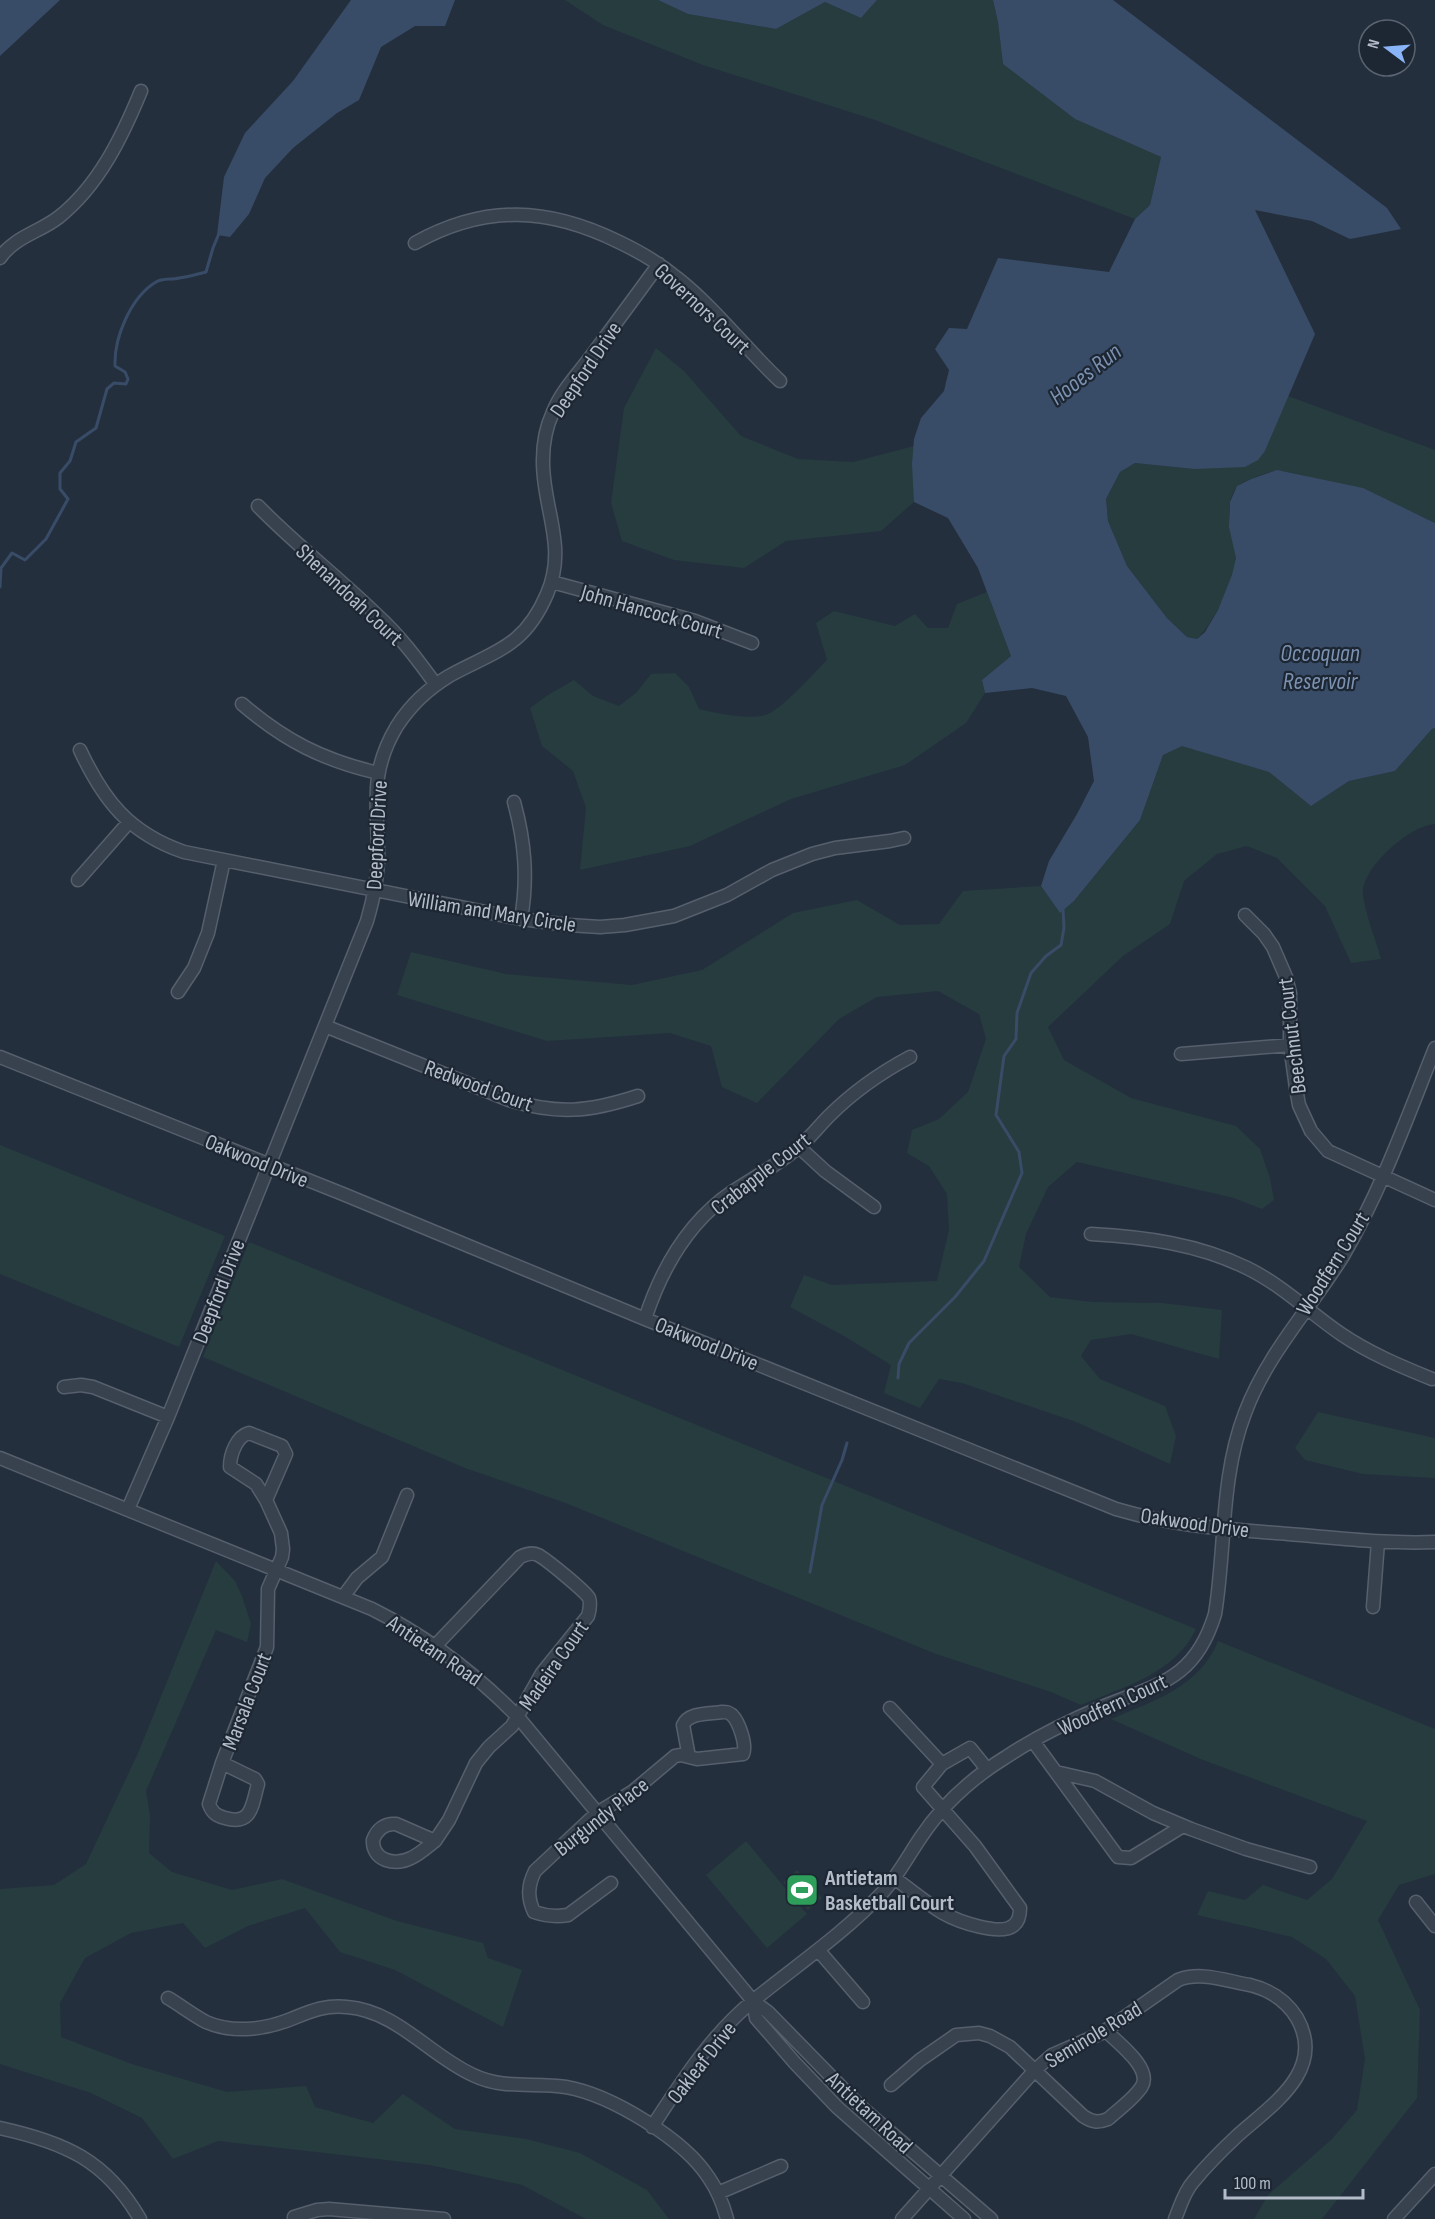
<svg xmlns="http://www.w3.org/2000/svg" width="1435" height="2219" viewBox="0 0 1435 2219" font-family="'Sofia Sans Condensed',sans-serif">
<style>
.green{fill:#263c3f}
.water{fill:#394c67}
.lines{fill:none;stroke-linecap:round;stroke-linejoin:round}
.stream{stroke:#394c67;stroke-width:3}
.minor-casing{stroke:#565f6c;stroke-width:15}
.minor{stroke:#38414e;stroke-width:12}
.labels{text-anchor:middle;stroke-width:4.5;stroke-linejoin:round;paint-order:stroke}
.street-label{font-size:22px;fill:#b4bcc9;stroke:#1d2633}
.poi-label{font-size:22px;font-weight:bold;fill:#b4bcc9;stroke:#1d2633;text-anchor:start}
.water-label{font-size:24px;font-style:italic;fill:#7c92b1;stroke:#1d2633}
</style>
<rect width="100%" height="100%" fill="#242f3e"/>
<path class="green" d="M565,0h93l30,14 88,15 49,-27 36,16 16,-18h116l5,22 5,42 72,55 86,38 -11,48 -15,14 -260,-99 -172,-55 -100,-40z
M656,348l28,23 57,65 57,23 55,3 61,-16v56l-33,29 -95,10 -42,27 -70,-8 -52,-19 -11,-38 13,-95z
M1288,396l147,54v73c-30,-16 -61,-26 -94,-36 -20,-6 -41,-14 -62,-16 -7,-1 -37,10 -42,16 -3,3 -7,12 -7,16 -4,20 6,36 6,54 0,22 -23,67 -39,82l-10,-2 -20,-19 -40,-52 -19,-45 -2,-22 14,-27 15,-9 59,6 71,-18z
M987,592l24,64 -29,24 3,13 -19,30 -61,42 -114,34 -101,47 -110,24 6,-62 -13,-37 -31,-25 -12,-38 18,-13 26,-15 19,16 26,10 17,-13 15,-19 24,-1 14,14 10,22c16,4 54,12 69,5 17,-8 45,-40 59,-54l-11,-37 18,-12 61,15 20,-12 13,14h20l9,-24z
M1435,728v96c-25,1 -75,45 -72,71 2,18 13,45 18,64l-30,4 -26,-57 -48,-48 -30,-12 -30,8 -33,27 -14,43 -47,32 -75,71 16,33 67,38 105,28 24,23 10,29 4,22 -12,9 -28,-11 -157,-36 -29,25 -22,47 -7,33 31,30 42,5 70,1 60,7 -3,49 -88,-25 -40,6 -10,16 19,23 65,27 11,30 -6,28 -94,-42 -114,-39 -23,-4 -19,29 -36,-15 7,-28 -47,-29 -54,-29 14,-32 28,10 105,-4 12,-51 -2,-36 -18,-28 -22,-13 5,-23 27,-11 29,-27 18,-53 -7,-25 -41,-23 -61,6 -38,22 -82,84 -35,-16 -11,-41 -41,-13 -123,8 -150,-46 14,-43 95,22 126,11 70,-15 91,-57 64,-13 43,25 39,-1 24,-33 78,-5 19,27 14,-12 66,-81 23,-65 19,-10 87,27 42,34 38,-25 46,-10 37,-42z
M0,1145l225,91 -46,111 -179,-73z
M249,1242l947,387c-21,45 -73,58 -115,76l-30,-13 -115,-38 -373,-152 -98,-34 -262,-111z
M1318,1412l117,26v40l-72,-4 -58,-14 -10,-12z
M216,1561l19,20 7,15 9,28 -4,18 -31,-12 -70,161 4,24 -1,38 23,19 60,18 50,-11 115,42 86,22 5,15 34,12 -19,57 -108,-57 -55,-18 -35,-44 -57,18 -43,22 -22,-25 -52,10 -46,25 -25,45 1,34 71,27 95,28 79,-6 9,21 58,16 30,-29 52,35 71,10 54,14 67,37 22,29h-83l-64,-34 -92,-20 -212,-24 -45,18 -31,-41 -51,-25 -91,-29v-175l54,-4 32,-21 52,-111z
M1218,1641l217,88v145l-36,11 -21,35 42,90 -3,88 -95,121h-68l14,-24 64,-56 25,-29 8,-51 -10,-63 -29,-37 -34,-22 -95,-22 11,-24 37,9 18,-15 44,15 25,-21 35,-58 -164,-61 -92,-41c42,-18 89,-32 107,-78z
M746,1841l61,73 -40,34 -61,-73z
M797,1870l25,28 -14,12 -25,-28z"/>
<path class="water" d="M0,0h60l-60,56z
M351,0h104l-10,26h-30l-34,21 -22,53 -22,13 -44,35 -28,30 -16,36 -19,23 -13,-2 7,-58 21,-44 48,-52z
M658,0h219l-16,18 -36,-16 -49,27 -88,-15z
M993,0h120l274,208 14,21 -51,10 -38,-18 -57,-11 60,124 -50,117 -7,9 -13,7 -51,2 -59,-6 -15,9 -14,27 2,22 19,45 40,52 20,19 10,2 8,-7 13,-22 14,-35 4,-17 -7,-31 1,-25 7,-16 14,-7 26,-9 86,18 72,35v205l-3,1 -37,42 -46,10 -38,25 -42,-34 -87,-26 -19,9 -23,65 -66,81 -14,12 -19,-27 8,-25 28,-47 17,-33 -6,-44 -22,-41 -34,-8 -47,5 -3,-13 29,-24 -33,-88 -30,-50 -34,-16 -2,-38 2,-25 7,-21 23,-27 5,-21 -14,-21 14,-21 18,1 31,-71 111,14 26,-53 15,-14 11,-48 -86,-38 -72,-55 -5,-42z"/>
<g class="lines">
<path class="stream" d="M0,587l1,-19 11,-15 13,7 21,-21 22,-40 -8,-10v-16l10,-12 6,-19 20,-14 11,-39 7,-6 12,1 2,-5 -3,-7 -10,-6c-1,-29 16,-69 41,-84 6,-4 16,-2 23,-4 9,-1 18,-4 27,-6l7,-24 7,-17
M898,1378l1,-14 10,-21 46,-46 29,-36 38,-88 -3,-21 -23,-37 8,-59 12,-17 1,-26 14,-40 15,-17 15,-11 3,-17 -1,-19
M810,1572l12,-67 20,-45 5,-17"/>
<g class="minor-casing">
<path id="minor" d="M415,243c70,-39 133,-36 204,-1 21,10 40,21 58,36 38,30 68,70 103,103
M0,258c14,-21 40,-26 59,-41 40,-32 63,-80 82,-126
M258,506c38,39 80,71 119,109 23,21 41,45 59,70
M552,582l143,39 57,22
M242,704c43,37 81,56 136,69
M80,750c24,51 49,83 104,102l337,67 48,6 31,2 25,-2 49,-9 53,-21 45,-25 40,-16 23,-6 55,-7 14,-3
M514,802c11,40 14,76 7,117
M78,880l51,-58
M1245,915l19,19 9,13 13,30 4,16v52l6,43 3,17 12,26 17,20 107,49
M178,992l16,-24 14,-35 16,-73
M325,1026l184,74c49,15 80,12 129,-4
M1181,1054l109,-9
M0,1057l343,137 302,125 471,190c61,18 111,20 172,25 50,4 98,10 147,8
M799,1147l26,24 49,36
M1091,1234c54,3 107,10 156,34 35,17 62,44 94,66 28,19 59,32 91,45
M645,1319c16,-49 43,-97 87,-127 23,-15 47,-28 68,-46 11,-9 19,-20 29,-30 24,-24 51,-43 81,-59
M64,1387l17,-2 12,2 75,30
M249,1433l33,13 4,8 -20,46 -10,-16 -26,-17c0,-13 7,-31 19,-34z
M0,1458l372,151c56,28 102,63 146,108l235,284 15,11 92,94 131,113
M128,1509l40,-92 199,-496c7,-24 12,-47 11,-72 -1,-48 -8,-78 19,-123 13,-20 32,-38 52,-50 45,-25 75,-28 98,-82 21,-48 -5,-87 -4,-134 0,-17 3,-33 10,-48 8,-20 23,-36 36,-53 23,-31 47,-63 70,-95
M343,1597l14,-19 25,-21 25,-62
M1373,1607l5,-65
M890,1708l52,56
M722,1712c5,0 6,0 10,3 7,7 15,30 11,39l-46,5 -8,-2 -6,-32c6,-13 27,-11 39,-13z
M1033,1741l85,116 13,1 52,-32
M222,1763l45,-116 1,-58 14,-32 1,-8 -2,-16 -15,-33
M222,1763l33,16 3,5c-6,21 -6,42 -33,34 -8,-2 -13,-5 -16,-14z
M1056,1772l39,9 58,32 38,16 55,20 64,18
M396,1824l39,17c-8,6 -15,13 -24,17 -16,8 -39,3 -38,-18 4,-11 12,-17 23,-16z
M435,1841l14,-21 27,-57 13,-16 23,-21 30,-53 46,-57c2,-7 3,-12 1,-18 -4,-7 -43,-39 -51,-43 -6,-3 -12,-1 -18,2l-84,88
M894,1878c16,11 32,25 49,35 14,8 58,24 71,12 5,-4 6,-11 6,-17l-45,-62 -52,-59 19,-23 28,-16 17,21
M611,1883l-43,32c-12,2 -22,1 -34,-3 -7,-15 -6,-27 1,-41l62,-58 35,-21 43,-36 6,-1 8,2
M1416,1902l19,24
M819,1951l44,51
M168,1998c12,7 25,17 38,24 25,11 55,8 80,-1 21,-8 38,-17 61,-14 50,4 82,48 126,68 31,15 61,7 93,12 45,8 118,52 143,91 9,13 14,26 18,41
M753,2001l3,17 39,45 42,44 127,112
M891,2085l29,-25 36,-25 23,-2 11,3 20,11 73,69c9,6 15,7 25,3 11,-10 27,-21 34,-33 10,-18 -24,-43 -36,-55
M652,2127c30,-46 59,-92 102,-127 43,-35 89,-66 128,-107 16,-17 26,-37 39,-56 22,-33 51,-59 85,-80 30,-20 63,-36 96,-50 56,-23 93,-27 113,-93 11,-67 5,-136 30,-201 22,-59 65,-104 98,-157 38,-65 64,-138 92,-208
M0,2128c64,14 106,32 140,91
M718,2193l63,-27
M294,2217l23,-7 12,-1 115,10
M902,2219l133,-149 17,-15 50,-22 76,-53c23,-9 48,1 72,5 20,5 36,15 47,33 30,53 -27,88 -60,118 -15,14 -31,30 -44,46 -9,10 -13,25 -18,37
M1394,2219l41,-45"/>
</g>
<use href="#minor" class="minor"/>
</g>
<defs>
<g id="stadium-square" transform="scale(1.725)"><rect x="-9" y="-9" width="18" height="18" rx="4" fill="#2e9e5b" stroke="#1d2633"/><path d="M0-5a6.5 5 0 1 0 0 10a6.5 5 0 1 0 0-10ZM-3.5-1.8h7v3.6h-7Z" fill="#fff"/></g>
</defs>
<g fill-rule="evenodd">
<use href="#stadium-square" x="802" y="1890"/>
</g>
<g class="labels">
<g class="street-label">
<text transform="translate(703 308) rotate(43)" y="8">Governors Court</text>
<text transform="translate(585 369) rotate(-56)" y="8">Deepford Drive</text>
<text transform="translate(350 594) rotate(43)" y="8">Shenandoah Court</text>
<text transform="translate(652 611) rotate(16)" y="8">John Hancock Court</text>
<text transform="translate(376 835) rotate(-87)" y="8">Deepford Drive</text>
<text transform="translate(492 911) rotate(9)" y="8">William and Mary Circle</text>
<text transform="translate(1291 1036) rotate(-97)" y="8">Beechnut Court</text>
<text transform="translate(479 1085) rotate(20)" y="8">Redwood Court</text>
<text transform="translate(257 1160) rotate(22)" y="8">Oakwood Drive</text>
<text transform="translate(760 1173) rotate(-38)" y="8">Crabapple Court</text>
<text transform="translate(1332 1263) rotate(-58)" y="8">Woodfern Court</text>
<text transform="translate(218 1291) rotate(-69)" y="8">Deepford Drive</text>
<text transform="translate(707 1343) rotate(22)" y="8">Oakwood Drive</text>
<text transform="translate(1195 1522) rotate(8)" y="8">Oakwood Drive</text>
<text transform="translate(435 1650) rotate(34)" y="8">Antietam Road</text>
<text transform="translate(553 1665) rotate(-55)" y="8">Madeira Court</text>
<text transform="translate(246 1701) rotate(-69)" y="8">Marsala Court</text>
<text transform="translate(1112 1704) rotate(-25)" y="8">Woodfern Court</text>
<text transform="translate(601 1816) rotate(-38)" y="8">Burgundy Place</text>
<text transform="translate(1093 2034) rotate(-31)" y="8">Seminole Road</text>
<text transform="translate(701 2062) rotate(-52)" y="8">Oakleaf Drive</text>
<text transform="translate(870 2112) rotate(43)" y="8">Antietam Road</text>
</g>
<g class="poi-label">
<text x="825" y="1885">Antietam<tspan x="825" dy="25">Basketball Court</tspan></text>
</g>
<g class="water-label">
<text transform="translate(1085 374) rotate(-38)" y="8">Hooes Run</text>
<text x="1320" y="661">Occoquan<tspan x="1320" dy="28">Reservoir</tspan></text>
</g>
</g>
<g transform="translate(1387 48) rotate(286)"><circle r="28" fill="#1d2633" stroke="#59626f" stroke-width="1.5"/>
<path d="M0-4.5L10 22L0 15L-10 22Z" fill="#8ab4f8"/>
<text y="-9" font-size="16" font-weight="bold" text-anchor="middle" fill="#b4bcc9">N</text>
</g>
<path d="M1225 2189v9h138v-9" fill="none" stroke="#b4bcc9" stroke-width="3"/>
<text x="1234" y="2189" font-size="18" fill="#b4bcc9" stroke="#1d2633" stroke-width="4.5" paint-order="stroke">100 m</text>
</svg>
